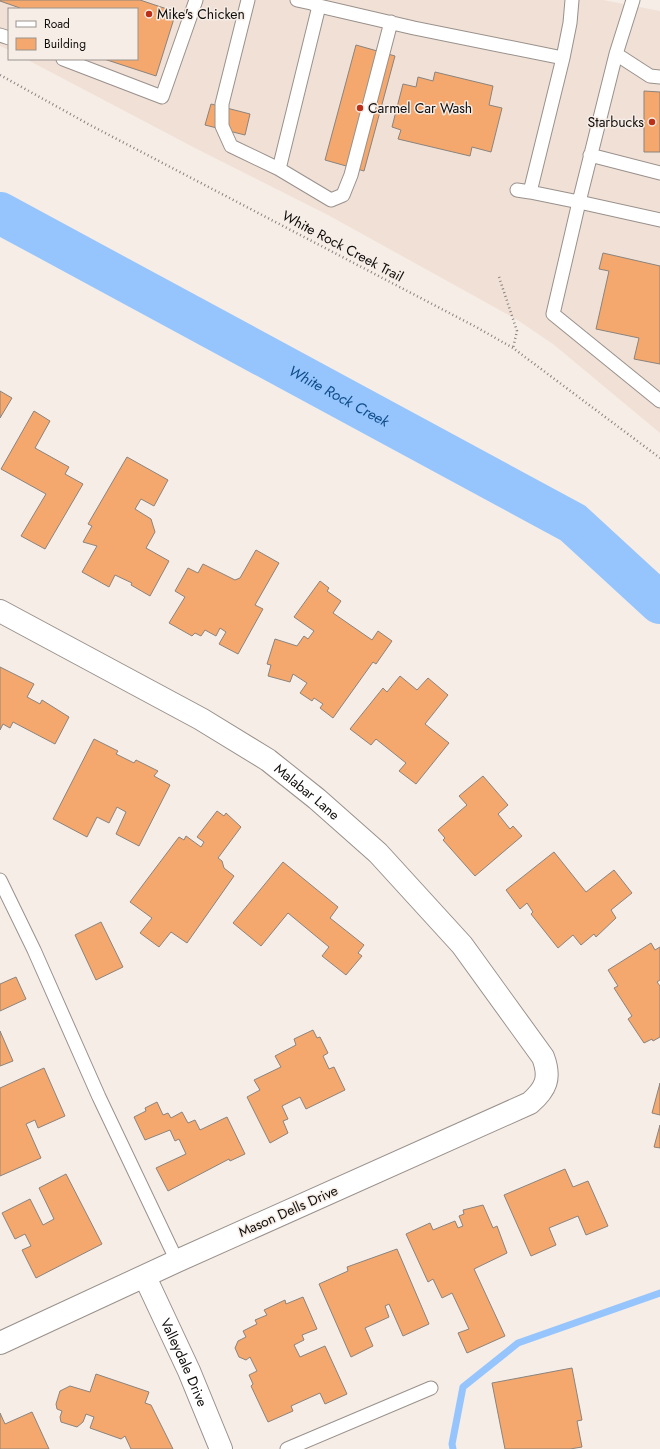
<svg xmlns="http://www.w3.org/2000/svg" width="660" height="1449" viewBox="0 0 660 1449" font-family="Jost,sans-serif">
<style>
.built{fill:#f0e0d6}
.lines{fill:none;stroke-linecap:round;stroke-linejoin:round}
.stream{stroke:#96c5fd;stroke-width:7}
.river{stroke:#96c5fd;stroke-width:42}
.building{fill:#f5a86d;stroke:#8b837d}
.service-casing{stroke:#99918b;stroke-width:15}
.minor-casing{stroke:#99918b;stroke-width:24}
.path{stroke:#88817d;stroke-width:2.5;stroke-dasharray:1 3;stroke-linecap:butt}
.service{stroke:#fff;stroke-width:13}
.minor{stroke:#fff;stroke-width:22}
.poi-dot{fill:#bb3016;stroke:#f6ede7;stroke-width:1.5}
.labels{text-anchor:middle;stroke-width:3;stroke-linejoin:round;paint-order:stroke}
.poi-label{font-size:14px;fill:#0f0c0a;stroke:#f6ede7;text-anchor:start}
.street-label{font-size:14px;fill:#0f0c0a;stroke:#f6ede7}
.water-label{font-size:15px;font-style:italic;fill:#0f4d8a;stroke:#f6ede7}
</style>
<rect width="100%" height="100%" fill="#f6ede7"/>
<path class="built" d="M0,0h603l57,11v422l-107,-89 -37,-25 -188,-104 -133,-67 -169,-89h111v-50h-128v41l-9,-4z"/>
<g class="lines">
<path class="stream" d="M453,1449l-1,-5 11,-57 55,-44 142,-50"/>
<path class="river" id="s1" d="M0,213l573,310 87,80"/>
</g>
<path class="building" d="M0,0h140l36,12 -20,64 -52,-17h33v-50h-117v-1l-20,-7z
M356,45l39,11 -31,115 -39,-11z
M435,72l58,14 -4,19 13,3 -11,44 -19,-5 -2,9 -72,-17 3,-9 -9,-3 11,-43 13,3 2,-10 15,4z
M644,91l16,1v60h-16z
M211,104l39,10 -5,21 -40,-10z
M603,253l57,13v98l-26,-5 5,-21 -43,-9 13,-58 -10,-2z
M0,391l12,7 -12,20z
M34,411l16,10 -15,27 34,19 -4,7 18,10 -38,65 -24,-13 25,-42 -45,-25z
M127,457l41,23 -14,26 -13,-7 -6,10 16,10 4,13 -9,16 23,13 -19,35 -19,-11 1,-2 -17,-8 -6,12 -27,-15 15,-26 -14,-4 9,-16 -4,-2z
M256,550l23,13 -24,42 8,4 -25,45 -19,-10 7,-12 -6,-4 -4,8 -11,-6 -4,6 -6,-3 -3,3 -23,-13 16,-26 -10,-6 13,-23 10,5 5,-9 32,16 5,-2z
M320,581l9,7 -2,3 14,10 -8,12 39,27 6,-9 14,10 -16,23 -3,-2 -40,56 -13,-10 3,-4 -9,-6 -2,3 -12,-8 7,-10 -14,-9 -3,8 -22,-6 3,-11 -4,-1 8,-25 22,7 7,-10 4,3 6,-8 -20,-14z
M0,667l34,17 -7,13 13,7 2,-4 27,17 -14,27 -42,-22 -3,6 -7,-4 -3,6z
M400,676l17,14 11,-12 20,17 -23,29 24,19 -33,41 -17,-13 7,-8 -30,-24 -5,6 -21,-16 33,-41 4,4z
M94,739l24,12 -2,3 18,9 2,-3 22,11 -4,5 16,9 -31,61 -23,-12 10,-22 -9,-5 -8,16 -12,-6 -10,20 -34,-18z
M483,776l25,29 -10,9 12,15 3,-3 9,10 -47,40 -32,-36 2,-2 -7,-8 29,-25 -8,-9z
M217,811l7,5 2,-3 15,14 -23,31 4,3 2,7 10,8 -47,67 -16,-11 -12,15 -19,-14 12,-15 -22,-16 49,-65 5,3 2,-4 15,11 3,-5 -7,-5z
M554,852l32,40 28,-22 18,23 -21,17 5,8 -20,19 -2,-3 -13,11 -8,-10 -15,13 -27,-34 2,-2 -6,-9 -7,6 -14,-19z
M283,862l55,45 -8,11 34,27 -6,8 4,3 -16,19 -24,-19 7,-9 -41,-34 -27,33 -28,-23z
M101,922l22,45 -27,13 -21,-45z
M651,943l4,7 5,-3v33l-3,2 3,4v51l-7,4 -1,-2 -8,4 -16,-24 4,-3 -18,-28 4,-2 -10,-16z
M16,977l10,22 -26,12v-27z
M313,1030l4,8 3,-1 8,16 -5,3 6,13 5,-2 11,23 -39,19 -6,-12 -18,9 6,13 -5,2 5,12 -18,10 -23,-46 13,-7 -6,-10 27,-13 -6,-11 21,-11 -2,-6z
M0,1031l13,30 -13,5z
M44,1068l21,48 -27,12 -3,-8 -9,4 15,34 -41,18v-88z
M660,1083v32l-8,-2z
M157,1102l6,13 5,-2 3,5 11,-6 6,11 7,-3 5,10 27,-13 18,37 -15,7 -1,-2 -61,32 -12,-23 30,-14 -7,-15 -4,2 -5,-11 -25,10 -11,-23 12,-6 -1,-3z
M660,1125v23l-6,-1z
M565,1169l8,18 15,-6 20,45 -22,9 -8,-19 -29,12 7,17 -25,11 -27,-61z
M66,1174l36,70 -66,34 -14,-28 9,-4 -6,-12 -10,5 -13,-26 28,-14 13,26 11,-6 -15,-31z
M483,1205l10,23 4,-2 10,27 -33,16 31,67 -38,17 -9,-20 11,-4 -17,-36 -10,5 -9,-19 -5,3 -22,-48 24,-11 3,7 22,-9 3,7 5,-2 -4,-10 5,-2 -1,-4z
M397,1249l32,75 -26,12 -14,-32 -4,2 4,11 -24,11 8,18 -22,11 -32,-73 29,-13 -1,-4z
M303,1297l14,32 -15,6 2,5 -10,5 6,12 25,-11 22,48 -22,10 -5,-11 -29,13 2,5 -25,11 -17,-36 2,-2 -4,-9 8,-4 -7,-14 -4,3 -7,-3 -4,-9 3,-7 8,-4 -3,-6 14,-7 -2,-4 12,-5 -3,-5 21,-10 1,4z
M572,1368l10,52 -5,1 5,26 -12,2h-65l-13,-66z
M96,1374l53,18 -4,11 6,2 22,44h-42l-6,-13 -4,3 -31,-11 4,-11 -8,-3 -3,8 -6,5 -16,-5 -1,-5 2,-6 -5,-2 -1,-5 4,-13 10,-5 20,6z
M32,1412l17,37h-49v-36l5,11z"/>
<g class="lines">
<g class="service-casing">
<path id="service" d="M248,0l-26,104v22l9,20 48,23 52,31 12,-5 8,-20 40,-153
M297,0l14,3
M312,0l-1,3 8,3 95,22 149,30
M633,0l-17,54 -37,148 81,18
M0,35l9,3
M616,54l34,22 10,1
M63,59l99,38 34,-97
M590,155l70,18
M279,169l40,-163
M517,190l13,2 33,-134 7,-35 2,-23
M530,192l49,10 -26,112 107,87
M0,880l34,70 65,147 78,164
M287,1449l144,-61"/>
</g>
<g class="minor-casing">
<g id="minor">
<path id="s2" d="M0,611l201,108 67,41 49,39 61,54 84,92 81,112c8,21 3,32 -13,46l-353,158 -177,82"/>
<path id="s3" d="M145,1277l44,94 32,78"/>
</g>
</g>
<path class="path" d="M0,75l90,50 388,203 35,20 147,110
M499,277l18,54 -4,17"/>
<use href="#service" class="service"/>
<use href="#minor" class="minor"/>
</g>
<g class="poi-dot">
<circle cx="149" cy="14" r="4"/>
<circle cx="360" cy="108" r="4"/>
<circle cx="652" cy="122" r="4"/>
</g>
<g class="labels">
<g class="poi-label">
<text x="157" y="19">Mike's Chicken</text>
<text x="368" y="113">Carmel Car Wash</text>
<text x="644" y="127" text-anchor="end">Starbucks</text>
</g>
<g class="street-label">
<text transform="translate(343 246) rotate(28)" y="5">White Rock Creek Trail</text>
<text dy="5" stroke="none"><textPath href="#s2" startOffset="357">Malabar Lane</textPath></text>
<text transform="translate(288 1211) rotate(-24)" y="5">Mason Dells Drive</text>
<text dy="5" stroke="none"><textPath href="#s3" startOffset="94">Valleydale Drive</textPath></text>
</g>
<g class="water-label">
<text dy="5" stroke="none"><textPath href="#s1" startOffset="385">White Rock Creek</textPath></text>
</g>
</g>
<rect x="8" y="8" width="130" height="52" fill="#f6ede7" stroke="#9a938f"/>
<rect x="16" y="21" width="20" height="6" fill="#ffffff" stroke="#9a938f"/>
<text x="44" y="28" font-size="12" fill="#0f0c0a">Road</text>
<rect x="16" y="38" width="20" height="12" fill="#f5a86d" stroke="#9a938f"/>
<text x="44" y="48" font-size="12" fill="#0f0c0a">Building</text>
</svg>
